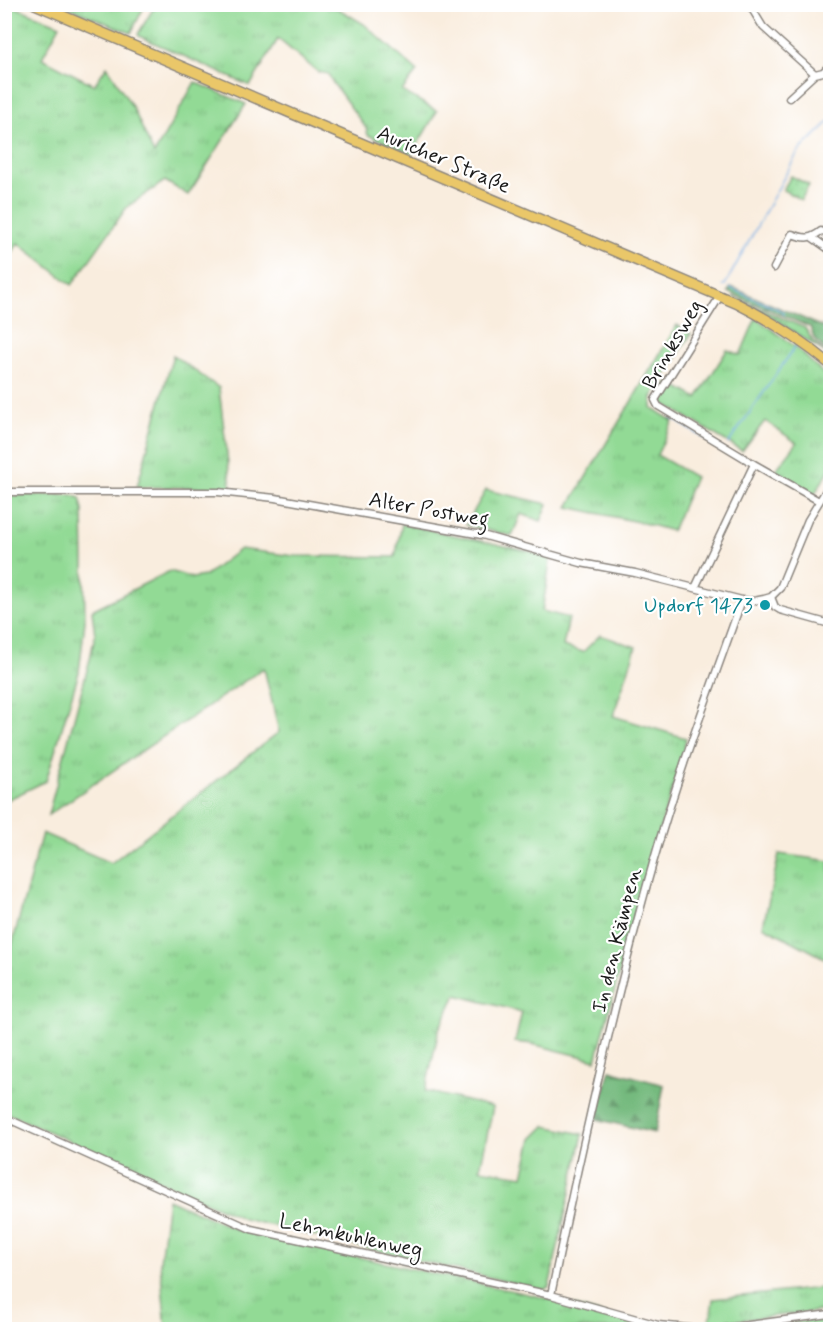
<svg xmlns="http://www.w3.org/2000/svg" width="835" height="1334" viewBox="0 0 835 1334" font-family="Mynerve,sans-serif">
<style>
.grass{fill:url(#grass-tufts);stroke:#577b58;stroke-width:1.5}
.forest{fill:url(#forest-firs);stroke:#486b4d;stroke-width:1.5}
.park{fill:url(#park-dots);stroke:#577b58;stroke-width:1.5}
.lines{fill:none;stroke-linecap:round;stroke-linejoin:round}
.stream{stroke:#75ace4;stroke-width:1.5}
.minor-casing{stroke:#8a847d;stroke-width:9}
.primary-casing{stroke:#8a847d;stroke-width:12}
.minor{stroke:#fff;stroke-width:6}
.primary{stroke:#eac769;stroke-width:9}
.culture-dot{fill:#0f9aa8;stroke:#fff;stroke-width:2}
.labels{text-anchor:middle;stroke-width:4.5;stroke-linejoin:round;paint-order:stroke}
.street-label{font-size:21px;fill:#1c1c1c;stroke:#fff}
.culture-label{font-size:21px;fill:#0d838f;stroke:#fff;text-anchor:end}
</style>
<defs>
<pattern id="grass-tufts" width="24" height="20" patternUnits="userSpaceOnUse" patternTransform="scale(1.5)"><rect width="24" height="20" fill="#92da95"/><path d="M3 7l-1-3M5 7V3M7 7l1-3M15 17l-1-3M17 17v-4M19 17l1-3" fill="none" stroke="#7dba80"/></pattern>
<pattern id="forest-firs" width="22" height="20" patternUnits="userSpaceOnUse" patternTransform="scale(1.5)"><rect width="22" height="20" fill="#75ba7e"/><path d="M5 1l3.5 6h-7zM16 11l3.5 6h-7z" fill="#5f9666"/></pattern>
<pattern id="park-dots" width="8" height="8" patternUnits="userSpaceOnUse" patternTransform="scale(1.5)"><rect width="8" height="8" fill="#92da95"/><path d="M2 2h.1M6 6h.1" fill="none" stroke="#7dba80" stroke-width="1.8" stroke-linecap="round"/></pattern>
</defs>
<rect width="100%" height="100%" fill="#fff"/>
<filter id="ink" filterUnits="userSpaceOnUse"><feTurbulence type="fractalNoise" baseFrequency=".0167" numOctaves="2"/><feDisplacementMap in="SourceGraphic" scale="12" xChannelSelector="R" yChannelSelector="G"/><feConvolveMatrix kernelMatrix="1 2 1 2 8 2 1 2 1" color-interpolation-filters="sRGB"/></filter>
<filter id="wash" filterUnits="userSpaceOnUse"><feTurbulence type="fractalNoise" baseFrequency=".008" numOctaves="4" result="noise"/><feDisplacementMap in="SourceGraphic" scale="24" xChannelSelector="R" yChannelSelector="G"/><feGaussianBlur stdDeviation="1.35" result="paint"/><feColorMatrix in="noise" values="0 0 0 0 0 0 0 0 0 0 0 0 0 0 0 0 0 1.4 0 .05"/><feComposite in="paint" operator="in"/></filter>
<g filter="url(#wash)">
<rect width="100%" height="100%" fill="#f9edde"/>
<path class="grass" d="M156,4l176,1 32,19 53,47 -15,20 35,20 -25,43 -44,-19 -2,-7 -33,-45 -5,-9 -10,-2 -40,-33 -28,47 -111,-50 -1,-2z
M4,5h6l50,20 -18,33 52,27 13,-19 26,42 21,46 41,-72 51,22 -58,91 -23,-14 -38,26 -55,78 -54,-42 -10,18h-3z
M62,5l83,-1v1l-14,28z
M733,297l72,31 7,12 14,13 -56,-37z
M756,318l41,30 33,32v89l-16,26 -40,-23 23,-29 -32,-22 -23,30 -79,-48 -1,-10 7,-11 28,16 30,-48 13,5z
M677,325l14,9 -39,63v11l21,13 -16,34 38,22 -23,54 -25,-7 -79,-17z
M173,355l46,33 12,100 -94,-1z
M486,490l62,14 -7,17 -20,-7 -9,22 -46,-11z
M26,495h47l7,3 3,12 2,111 -6,51 -33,109 -41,20 -1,-304z
M402,524l149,32 -9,55 27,7 -6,28 20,6 17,-17 36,12 -23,69 73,22 -5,23 -38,122 -47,177 -64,-16 -17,-2 7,-30 -66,-17 -17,34 -14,62 68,16 -13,62 43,7 9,-37 13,-13 38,8 -34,153 -6,3 -299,-71 -239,-107v-141l37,-138 69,30 168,-131 -15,-64 -216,147 42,-156 5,-24 -3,-25 78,-39 22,7 13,-2 35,-27 54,7 101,1z
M779,854l51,7v100l-67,-35z
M168,1199l69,31 16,4 297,65 103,30h-487l-6,-67z
M830,1287v23l-111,12 -9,-1 3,-22z
M830,1318v11h-84z"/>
<path class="forest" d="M731,287l99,43v24l-16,-16 -4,-11 -82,-35z
M610,1070l54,15 -9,48 -59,-14z"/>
<path class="park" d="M791,176l18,9 -8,15 -18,-10z"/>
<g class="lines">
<path class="stream" d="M723,285h2l73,-133 32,-31
M730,288l52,23 2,4
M672,418l52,32
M728,444l69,-100"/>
</g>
</g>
<g filter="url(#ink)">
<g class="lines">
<g class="minor-casing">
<path id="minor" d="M749,4l14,23 52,47
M789,98l26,-24 8,-2 7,-7
M813,238l17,12
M774,268l18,-34c13,5 19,5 29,-3l9,5
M830,288v3
M720,296l-65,104 3,6 96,58 65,37
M4,492h214l57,6 207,37 99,28 54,10 107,27 12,1 10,-2 7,-2 9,-9 28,-68 22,-36
M695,588l59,-124
M771,597l4,10 5,3 50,14
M4,1117l247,112 300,66 107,30 50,5
M551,1295c30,-145 62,-290 102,-432 25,-89 58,-176 89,-263
M711,1330l119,-16"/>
</g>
<g class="primary-casing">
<path id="primary" d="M35,4l701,299c34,17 65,37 94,61"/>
</g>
<use href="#minor" class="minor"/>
<use href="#primary" class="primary"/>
</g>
</g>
<circle class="culture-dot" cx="765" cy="605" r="6"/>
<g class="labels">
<g class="street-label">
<text transform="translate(444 159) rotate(23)" y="7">Auricher Straße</text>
<text transform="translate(672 344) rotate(-60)" y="7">Brinksweg</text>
<text transform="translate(429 509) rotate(10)" y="7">Alter Postweg</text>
<text transform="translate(616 940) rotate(-76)" y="7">In den Kämpen</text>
<text transform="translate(351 1235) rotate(12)" y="7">Lehmkuhlenweg</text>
</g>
<g class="culture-label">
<text x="753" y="612">Updorf 1473</text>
</g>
</g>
<rect width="835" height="1334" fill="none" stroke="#fff" stroke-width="24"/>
</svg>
